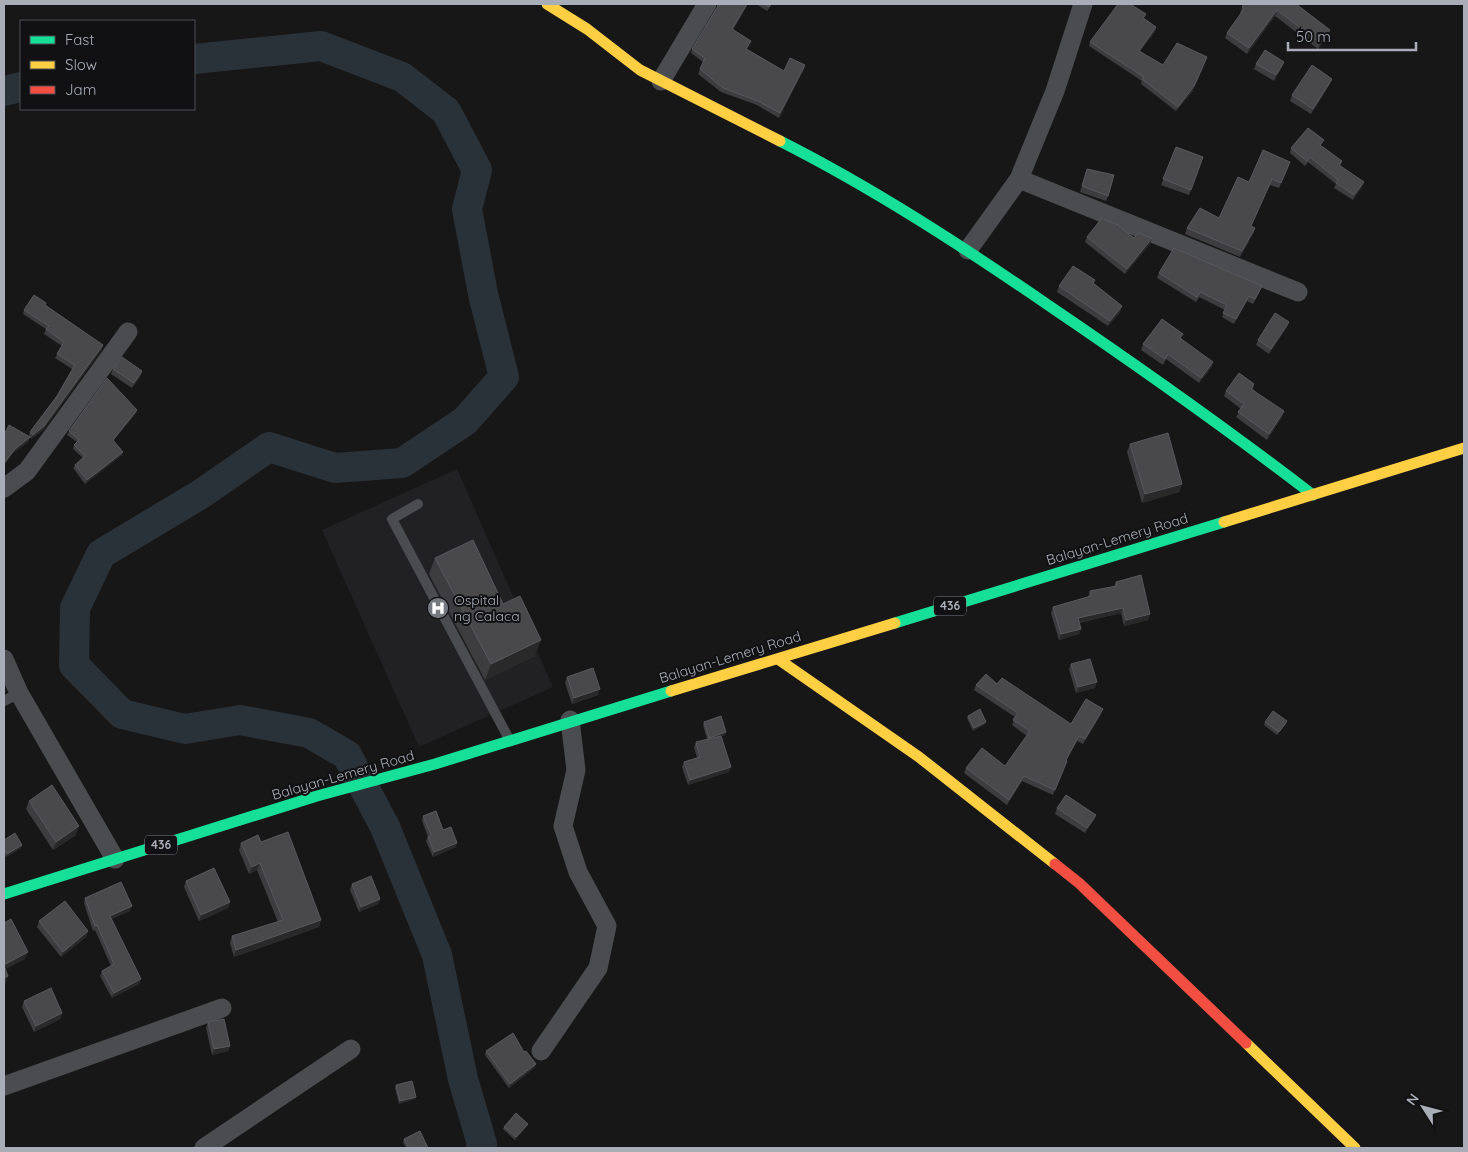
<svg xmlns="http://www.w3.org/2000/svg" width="1468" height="1152" viewBox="0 0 1468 1152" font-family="Quicksand,sans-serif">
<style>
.built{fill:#212123}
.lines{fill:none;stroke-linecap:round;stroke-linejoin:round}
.river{stroke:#2a3239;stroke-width:30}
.lane{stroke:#4b4c50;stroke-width:10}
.street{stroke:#4b4c50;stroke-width:19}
.fast{stroke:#16e098;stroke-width:11}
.slow{stroke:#ffcf43;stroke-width:11}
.jam{stroke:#f24e42;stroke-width:11}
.wall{fill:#3d3d3f}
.shaded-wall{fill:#29292a}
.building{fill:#49494c;stroke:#58595d}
.labels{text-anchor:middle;stroke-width:4;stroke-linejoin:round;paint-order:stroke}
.shield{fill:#111113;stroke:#7b7e86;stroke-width:1}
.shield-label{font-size:12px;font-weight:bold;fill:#a8adb8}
.street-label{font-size:14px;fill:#a8adb8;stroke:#111113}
.poi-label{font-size:14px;fill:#a8adb8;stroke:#111113;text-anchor:start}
</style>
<rect width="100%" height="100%" fill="#171717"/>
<path class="built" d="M457,469l96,218 -134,60 -97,-217z"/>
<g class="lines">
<path class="river" d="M194,59l127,-13 81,31 44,34 31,59 -10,39 16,85 21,83 -39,44 -63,42 -67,5 -66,-21 -68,47 -100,60 -26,54 -1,57 48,49 63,15 55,-9 69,13 38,22 38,72 52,128 26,124 19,65 -1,4
M4,91l17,-4"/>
<path class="lane" d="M418,504l-26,15 117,220
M4,701l15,-8"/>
<path class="street" d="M661,81l46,-77
M1019,179l279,113
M968,250l51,-71 36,-88 28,-87
M4,488l23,-17 101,-139
M4,659l15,34 96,166
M541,1051l57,-83 9,-42 -29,-54 -15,-46 13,-56 -6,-50
M4,1086l218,-78
M204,1148l147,-99"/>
<path class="fast" d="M780,141c93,47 182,105 268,164 90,61 179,124 265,190
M895,623l329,-101
M4,894l313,-98 118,-32 236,-73"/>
<path class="slow" d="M547,4l40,25 53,41 140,71
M1224,522l240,-74
M778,659l141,98 136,107
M671,691l224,-68
M1246,1043l109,105"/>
<path class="jam" d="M1055,864l24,19 167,160"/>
</g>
<path class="wall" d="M717,4h31l-15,26 18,11 -4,8 37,22 20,-2 -25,49 -22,-13 -36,-13 -23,-18 5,-12 -12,-9 1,-4 25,-41z
M756,4h16l-5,7z
M1296,4l32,31 -10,14 -43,-33 -28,38 -22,-16 2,-5 14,-19 -1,-1 2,-6z
M1146,14l-2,4 12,9 -1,5 -15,19 53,40 -17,20 -35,-27 1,-3 -53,-35 1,-4z
M1284,62l-2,5 -8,14 -20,-12 2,-5z
M1332,79l-2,5 -19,30 -21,-13 2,-6z
M1322,146l20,15 -2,5 22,21 -9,13 -19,-12 2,-4 -28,-22 -3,4 -15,-13 1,-5z
M1176,147l27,10 -14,38 -28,-10z
M1290,162l-11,26 -9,-3 -19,41 4,2 -2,6 -13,23 -55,-23 2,-6 32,-10 30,-36z
M1087,169l21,27 -2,5 -26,-9z
M1087,237l65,1 -2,6 -25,30 -40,-32z
M1159,273l101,18 -7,13 -6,-3 -13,23 -12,-7 3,-7 -26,-13 -3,5 -39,-24z
M1094,284l28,22 -2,6 -12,14 -51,-34 2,-6z
M45,305l57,44 -59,81 -12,9 -1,-2 -2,5 -15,11 -9,12v-30l25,1 1,-4 27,-36 15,-27 -17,-11 7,-12 -18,-12 2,-5 -23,-15 1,-4z
M1289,322l-2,5 -18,27 -13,-9 2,-5z
M1181,339l32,23 -2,6 -12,15 -33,-24 -3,6 -22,-15 2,-6z
M113,369l29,2 -2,6 -8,11 -21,-14z
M1254,384l-1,5 29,28 -15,23 -31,-23 5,-8 -17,-13 2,-5z
M137,410l-1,3 -23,28 9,14 -37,29 -12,-16 2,-3 8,-7 -10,-9 1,-4 3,-3 -10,-7 2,-4z
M1130,444l52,40 -3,8 -37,11 -15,-51z
M435,558l68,46 32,52 -50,24 -56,-106z
M1116,582l34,32 -2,6 -24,6 -3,-13 -42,10 2,6 -2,5 -20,6 -8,-27 2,-6 35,-10 2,-6 24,-5z
M1071,664l24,24 -19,5 -7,-24z
M567,677l31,18 -26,9 -7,-21z
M997,684l74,40 30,-10 -18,30 -6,-3 -11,19 -13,35 -31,-14 -15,24 -43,-32 2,-5 39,-2 22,-30 -15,-11 3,-8 -41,-27 2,-5z
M968,716l17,8 -12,7 -6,-13z
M1287,721l-1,3 -9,11 -13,-10 1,-3z
M704,722l22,10 -1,3 -4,1 8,36 -41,13 -6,-18 2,-5 13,-4 -3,-11 2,-5 11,-3 -4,-14z
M29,801l47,34 -23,15 -27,-41z
M1057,808l39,7 -2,5 -9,13 -30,-19z
M423,816l20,14 13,17 -23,10 -7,-16 2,-4 -6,-16z
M4,840l18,5 -1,3 -15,9 -2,-3z
M261,842l60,78 -2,7 -85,30 -4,-14 2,-7 46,-14 -21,-52 -8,4 -10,-24 2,-7z
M186,881l44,21 -2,6 -29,13 -15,-34z
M352,884l28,15 -2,5 -19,8 -9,-22z
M85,898l45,13 -19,8 30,60 -2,5 -27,14 -12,-22 2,-5 9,-5 -16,-36 -2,1 -9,-28z
M39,921l49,10 -2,6 -25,20 -24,-30z
M24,1001l38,12 -2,6 -26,13 -12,-25z
M208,1022l22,24 -2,5 -16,4 -6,-27z
M486,1051l38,1 12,12 -2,4 -25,20 -24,-33z
M396,1085l20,12 -1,2 -16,5 -4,-16z
M528,1124l-1,2 -12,14 -12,-11 1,-2z
M404,1139l24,9h-22l-3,-6z"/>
<path class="shaded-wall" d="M747,4h1l-18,30 2,-5z
M1277,10l-2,6 -28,38 2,-6z
M1156,27l-1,5 -18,23 2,-4z
M1330,30l-2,5 -10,14 2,-6z
M1206,62l-13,29 -17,20 2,-4z
M1284,62l-2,5 -8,14 2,-6z
M805,65l-1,4 -25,49 1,-5z
M1332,79l-2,5 -19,30 2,-5z
M1364,182l-2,5 -9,13 1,-5z
M1255,228l-2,6 -13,23 2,-6z
M1152,238l-2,6 -25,30 2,-5z
M1249,296l-2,5 -13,23 2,-5z
M1122,306l-2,6 -12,14 2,-5z
M1289,322l-2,5 -18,27 2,-5z
M103,345l-1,4 -59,81 -12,9 2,-4z
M1213,362l-2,6 -12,15 2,-5z
M142,371l-2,6 -8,11 2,-5z
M137,410l-1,3 -25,30 2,-3z
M1284,411l-2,6 -15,23 2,-6z
M30,437l-2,5 -15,11 -9,12v-2l11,-14z
M123,452l-1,3 -37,29 2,-4z
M1182,484l-3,8 -37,11 3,-9z
M1123,608l-2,5 -45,10 2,-5z
M1150,614l-2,6 -24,6 2,-6z
M1081,629l-2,5 -20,6 2,-6z
M541,640l-6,16 -50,24 6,-16z
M1097,682l-2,6 -19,5 2,-6z
M600,689l-2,6 -26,9 2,-6z
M1103,709l-2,5 -18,30 2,-5z
M986,722l-1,2 -12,7 1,-3z
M726,732l-1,3 -17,5 1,-2z
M1079,736l-2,5 -13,24 2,-5z
M731,767l-2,5 -41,13 2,-5z
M1024,776l-2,5 -15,24 2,-5z
M1096,815l-2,5 -9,13 2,-5z
M79,826l-3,9 -23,15 3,-8z
M457,843l-1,4 -23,10 1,-5z
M22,845l-1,3 -15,9 1,-3z
M260,863l-3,7 -8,4 3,-7z
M380,899l-2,5 -19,8 2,-5z
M230,902l-2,6 -29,13 2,-6z
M132,906l-2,5 -22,10 2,-5z
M321,920l-2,7 -85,30 2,-7z
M88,931l-2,6 -25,20 2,-5z
M28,952l-3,7 -21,11v-5z
M8,976l-2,7 -2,1v-6z
M141,979l-2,5 -27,14 2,-5z
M62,1013l-2,6 -26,13 2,-6z
M230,1046l-2,5 -16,4 2,-6z
M536,1064l-2,4 -25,20 1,-4z
M416,1097l-1,2 -16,5 1,-3z
M528,1124l-1,2 -12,14 1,-3z"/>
<path class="building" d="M719,4h28l-15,25 19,12 -5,8 38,22 6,-13 15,7 -25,48 -22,-12 -35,-13 -23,-19 5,-11 -13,-9z
M764,4h6l-1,3z
M1118,4h12l16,10 -3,4 13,9 -17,24 24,14 14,-22 30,14 -13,29 -16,21 -36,-28 2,-2 -54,-35z
M1244,4h52l34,26 -10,13 -43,-33 -28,38 -22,-15 17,-24 -2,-2z
M1265,50l19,12 -8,13 -20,-11z
M1312,65l20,14 -19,30 -21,-14z
M1308,128l16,12 -4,5 22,16 -3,4 25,17 -10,13 -18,-12 2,-3 -28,-23 -3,4 -16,-13z
M1176,147l27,10 -12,33 -28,-11z
M1263,150l27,12 -9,21 -9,-4 -21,47 4,2 -13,23 -55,-23 13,-20 19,10 19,-41 11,5z
M1087,169l27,6 -6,21 -26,-10z
M1102,218l16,7 16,13 4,-5 14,5 -25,31 -40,-32z
M1174,248l88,38 -7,13 -6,-3 -13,23 -13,-6 4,-8 -27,-13 -3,5 -38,-24z
M1073,266l22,14 -2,3 29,23 -12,15 -51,-35z
M34,295l12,8 -1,2 58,40 -59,81 -11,9 -3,-3 27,-36 18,-31 -18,-11 7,-12 -18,-13 3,-3 -25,-16z
M1275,313l14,9 -18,27 -13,-9z
M1162,319l21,15 -3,4 33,24 -12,16 -33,-24 -3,5 -22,-15z
M122,357l20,14 -8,12 -21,-14z
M1239,373l15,11 -3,5 33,22 -15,23 -31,-22 6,-8 -18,-13z
M107,378l30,32 -24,30 10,12 -36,28 -12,-15 10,-9 -11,-11 5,-5 -10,-9z
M9,425l21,12 -15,12 -11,14v-28z
M1168,433l14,51 -37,10 -15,-50z
M473,540l30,64 17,-8 21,44 -50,24 -56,-106z
M1141,575l9,39 -24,6 -3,-12 -45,10 3,11 -20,5 -8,-27 38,-11 -1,-5 27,-5 -1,-4z
M1090,659l7,23 -19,5 -7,-23z
M593,668l7,21 -26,9 -7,-21z
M986,674l11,10 5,-6 69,46 15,-25 17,10 -18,30 -6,-3 -13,24 1,1 -12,29 -31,-14 -15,24 -43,-32 16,-20 23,18 25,-35 -17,-11 5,-7 -42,-28z
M980,709l6,13 -12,6 -6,-12z
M1273,711l14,10 -8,11 -14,-10z
M721,716l5,16 -17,6 -5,-16z
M721,736l10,31 -41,13 -6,-18 16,-5 -4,-15z
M52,785l27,41 -23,16 -27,-41z
M1066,795l30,20 -9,13 -30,-20z
M436,811l7,19 8,-3 6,16 -23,9 -6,-15 3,-2 -8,-19z
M288,832l33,88 -85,30 -4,-14 51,-16 -23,-57 -8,4 -11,-24 17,-8 3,7z
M15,833l7,12 -15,9 -3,-4v-10z
M214,868l16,34 -29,13 -15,-34z
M371,876l9,23 -19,8 -9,-23z
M121,882l11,24 -22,10 31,63 -27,14 -12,-22 12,-7 -17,-39 -2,1 -10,-28z
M65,901l23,30 -25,21 -24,-31z
M11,919l17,33 -24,13v-42z
M4,966l4,10 -4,2z
M51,988l11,25 -26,13 -12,-25z
M224,1019l6,27 -16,3 -6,-27z
M513,1033l11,19 2,-1 10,13 -26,20 -24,-33z
M412,1081l4,16 -16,4 -4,-16z
M516,1113l12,11 -12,13 -12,-10z
M420,1131l8,17h-19l-5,-9z"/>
<defs>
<g id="hospital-disc" transform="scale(1.125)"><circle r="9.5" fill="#757880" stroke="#111113"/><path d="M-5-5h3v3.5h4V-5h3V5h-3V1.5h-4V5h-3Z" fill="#fff"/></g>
</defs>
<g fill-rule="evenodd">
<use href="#hospital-disc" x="438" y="608"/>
</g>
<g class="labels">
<g class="shield">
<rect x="934" y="596.5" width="32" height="19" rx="4"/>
<rect x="145" y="835.5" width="32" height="19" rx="4"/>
</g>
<g class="shield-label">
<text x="950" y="610">436</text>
<text x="161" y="849">436</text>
</g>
<g class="street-label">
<text transform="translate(1117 539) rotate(-17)" y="5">Balayan-Lemery Road</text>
<text transform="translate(730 657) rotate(-17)" y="5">Balayan-Lemery Road</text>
<text transform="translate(343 775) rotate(-16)" y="5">Balayan-Lemery Road</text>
</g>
<g class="poi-label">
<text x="454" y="605">Ospital<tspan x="454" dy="16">ng Calaca</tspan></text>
</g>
</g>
<rect width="1468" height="1152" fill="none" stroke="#a8adb8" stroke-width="10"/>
<rect x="20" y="20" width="175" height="90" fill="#111113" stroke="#4d4f55"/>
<rect x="30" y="36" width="25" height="8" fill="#16e098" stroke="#4d4f55"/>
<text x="65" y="45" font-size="15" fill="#a8adb8">Fast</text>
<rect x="30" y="61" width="25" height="8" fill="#ffcf43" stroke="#4d4f55"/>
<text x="65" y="70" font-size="15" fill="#a8adb8">Slow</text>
<rect x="30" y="86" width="25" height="8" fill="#f24e42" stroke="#4d4f55"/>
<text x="65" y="95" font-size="15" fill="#a8adb8">Jam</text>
<g transform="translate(1423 1107) rotate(306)" stroke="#111113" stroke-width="4" paint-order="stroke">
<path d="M0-4L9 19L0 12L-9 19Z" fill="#a8adb8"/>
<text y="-8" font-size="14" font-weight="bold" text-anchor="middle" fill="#a8adb8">N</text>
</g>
<path d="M1288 42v8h128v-8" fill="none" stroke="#a8adb8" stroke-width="2.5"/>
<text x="1296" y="42" font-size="15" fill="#a8adb8" stroke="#111113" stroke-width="4" paint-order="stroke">50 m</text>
</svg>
